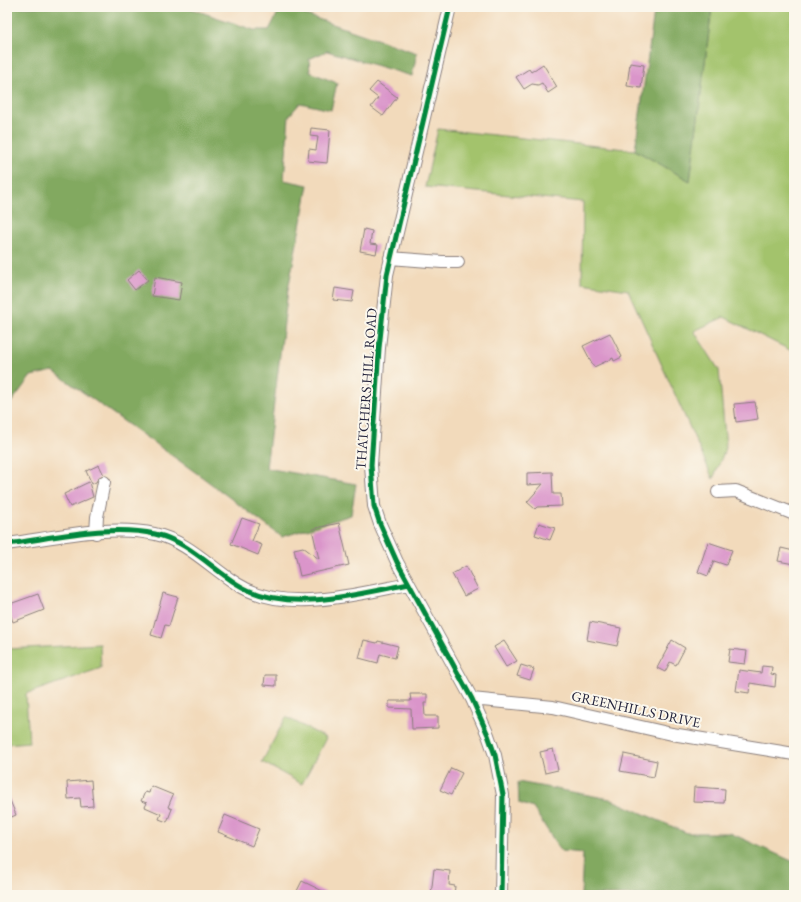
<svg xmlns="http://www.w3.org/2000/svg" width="801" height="902" viewBox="0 0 801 902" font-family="'EB Garamond',serif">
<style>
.green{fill:#a3c36c;stroke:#627254}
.forest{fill:#82a960;stroke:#52664e}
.building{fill:#da95ca}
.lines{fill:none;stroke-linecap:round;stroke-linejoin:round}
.minor-casing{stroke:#8a7e7b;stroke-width:14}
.minor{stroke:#fff;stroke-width:12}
.cycleway-casing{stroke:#fbf7ec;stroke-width:8}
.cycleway{stroke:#00873e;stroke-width:5}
.labels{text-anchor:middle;stroke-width:4;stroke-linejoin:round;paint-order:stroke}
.street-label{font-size:14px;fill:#22223b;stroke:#fbf7ec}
</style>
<rect width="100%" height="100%" fill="#fbf7ec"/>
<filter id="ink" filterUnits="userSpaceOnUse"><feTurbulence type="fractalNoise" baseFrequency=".025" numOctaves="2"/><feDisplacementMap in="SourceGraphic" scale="8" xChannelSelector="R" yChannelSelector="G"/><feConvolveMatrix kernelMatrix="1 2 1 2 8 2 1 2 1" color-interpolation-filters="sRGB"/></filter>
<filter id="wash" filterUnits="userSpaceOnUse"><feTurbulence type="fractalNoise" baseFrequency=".012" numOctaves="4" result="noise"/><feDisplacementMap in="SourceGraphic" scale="16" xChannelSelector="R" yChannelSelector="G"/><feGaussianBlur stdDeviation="0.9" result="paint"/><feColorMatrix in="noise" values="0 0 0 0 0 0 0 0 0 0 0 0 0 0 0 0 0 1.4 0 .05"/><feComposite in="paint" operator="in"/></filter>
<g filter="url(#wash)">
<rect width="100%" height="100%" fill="#f2dabb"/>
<path class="green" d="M712,7h82v345l-70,-35 -30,14 25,39 7,77 -13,32 -85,-189 -46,-7 1,-81 -158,-15 13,-58 197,21 55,31z
M100,644l1,24 -75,26 3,48 -22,2v-95z
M286,717l40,21 -24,46 -40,-22z"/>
<path class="forest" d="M7,7h179l68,23h15l12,-23h2l134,46 -5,23 -85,-25 -18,8 1,13 27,11 -6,27 -31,-7 -11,13 -5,64 24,5 -20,105 -22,178 90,16 -5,31 -69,22 -80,-60 -149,-106 -22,5 -24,32z
M646,7h66l-22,174 -55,-31 19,-138z
M518,782l92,17 77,34h43l64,29v33h-213l2,-42 -22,-2 -28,-43 -14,-5z"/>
<g id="blocks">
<path class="building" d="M630,63l14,2 -3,23 -14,-2z
M543,64l14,23 -9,6 -6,-10 -4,2 -6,-1 -8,5 -8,-12 13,-8 2,3z
M377,82l20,15 -14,19 -12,-9 7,-9 -9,-7z
M311,128l19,2 -3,33 -19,-2 1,-12 7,1 2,-13 -8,-1z
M364,229l8,2 -2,13 8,1 -2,9 -16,-3z
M139,270l9,10 -13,10 -8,-10z
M155,277l27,5 -3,18 -27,-4z
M335,288l19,3 -2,11 -19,-2z
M610,333l12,24 -8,4 -1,-3 -19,9 -11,-21z
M755,402l3,17 -22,3 -2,-18z
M99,465l5,10 -5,2 -3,5 -4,2 -6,-13z
M552,472l1,22h8l1,12 -25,1 -2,2 -8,-7 16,-18 -16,1v-12z
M89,482l4,15 -23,10 -6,-13z
M242,518l17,6 -7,17 10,4 -4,10 -27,-11z
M339,523l10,42 -49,11 -6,-27 9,-2 16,12 -7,-30z
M539,523l16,5 -5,12 -15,-5z
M708,542l24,8 -6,15 -12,-4 -6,15 -10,-4z
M781,548l13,3v13l-16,-3z
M466,566l12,23 -14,7 -12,-22z
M163,593l15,4 -9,29 -4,-1 -4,13 -10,-3z
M38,594l6,16 -31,12 -6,-17z
M590,622l31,6 -4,18 -30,-6z
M364,640l13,3 1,-2 20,5 -3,12 -15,-4 -2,9 -19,-5z
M672,640l13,8 -9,17 -6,-3 -5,10 -8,-4z
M504,641l13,20 -11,6 -12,-20z
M730,649l17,2 -2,13 -17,-2z
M521,665l13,4 -4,11 -13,-4z
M762,666l10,1 -1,7 5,1 -1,12 -25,-4 -1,10 -13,-2 3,-21 22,3z
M265,675h11v11l-12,-1z
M410,694h17v9h-3l1,13h13v12l-26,1 -1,-20 -22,-1v-7h22z
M553,749l5,21 -13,3 -5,-21z
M624,754l33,7 -3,16 -34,-6z
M451,768l11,5 -11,22 -11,-5z
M91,780l2,26 -12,1 -1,-9 -12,1 -1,-17z
M151,786l22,9 -5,12 4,2 -5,13 -8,-3 2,-5 -16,-7 2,-4 -6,-2 4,-9 4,1z
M694,787l31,2 -1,14 -31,-1z
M7,793l9,22 -9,4z
M225,815l34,14 -7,17 -34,-14z
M434,869l16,2 -1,14 6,1 -1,9h-23z
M302,881l29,14h-36z"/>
</g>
</g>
<g filter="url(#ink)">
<use href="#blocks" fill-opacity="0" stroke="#8a7e7b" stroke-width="1"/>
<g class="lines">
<g class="minor-casing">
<path id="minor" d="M450,7l-63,268 -8,73 -8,117 3,41 6,18 17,38 75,137 16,36 7,20 8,40 -2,100
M390,258l52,4h16
M718,492l18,-1 58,23
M96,533l1,-16 7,-35
M7,544c46,-6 102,-20 148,-10 32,7 55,33 82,50 48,31 120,10 172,0
M472,699l81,8 119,27 122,20"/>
</g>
<use href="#minor" class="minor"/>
<g class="cycleway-casing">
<path id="cycleway" d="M450,7l-63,268 -8,73 -8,117 3,41 6,18 17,38 75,137 16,36 7,20 8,40 -2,100
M7,544c46,-6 102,-20 148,-10 32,7 55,33 82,50 48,31 120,10 172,0"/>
</g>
<use href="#cycleway" class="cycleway"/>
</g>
</g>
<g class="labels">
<g class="street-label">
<text transform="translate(366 389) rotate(-86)" y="5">THATCHERS HILL ROAD</text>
<text transform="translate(636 709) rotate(12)" y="5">GREENHILLS DRIVE</text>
</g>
</g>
<rect width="801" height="902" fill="none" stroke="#fbf7ec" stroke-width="24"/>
</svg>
